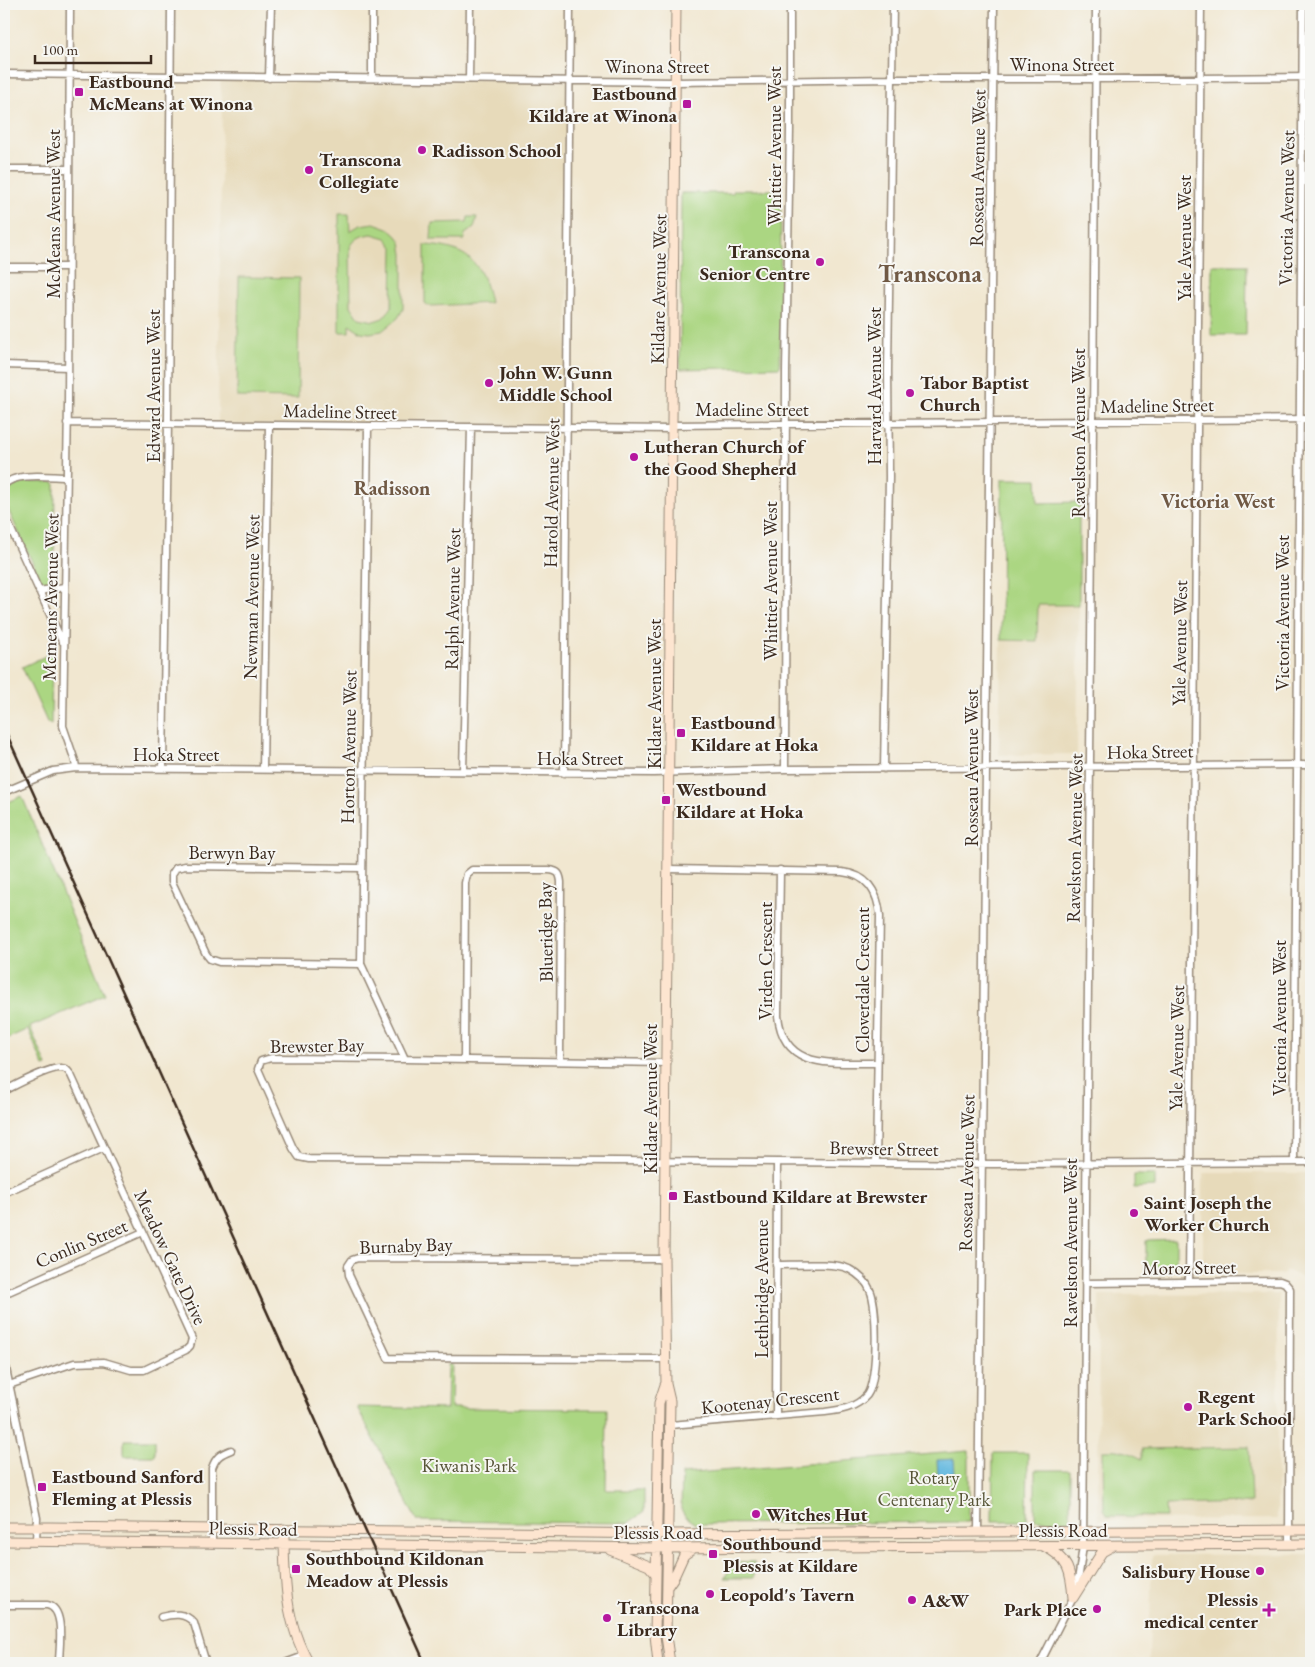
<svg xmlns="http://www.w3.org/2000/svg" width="1315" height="1667" viewBox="0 0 1315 1667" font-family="'EB Garamond',serif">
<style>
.built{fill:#e7daba}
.green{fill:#abd682;stroke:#738050;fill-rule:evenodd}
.water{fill:#62b8df;stroke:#4e717e}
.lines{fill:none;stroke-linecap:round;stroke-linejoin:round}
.street-casing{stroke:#968877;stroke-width:9}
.secondary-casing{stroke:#968877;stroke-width:11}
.street{stroke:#fff;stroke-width:6}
.secondary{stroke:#fde5d0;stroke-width:9}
.rail{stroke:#3b2a1e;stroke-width:2.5}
.poi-dot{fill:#b5179e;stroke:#f6f6f2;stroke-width:2}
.labels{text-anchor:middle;stroke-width:4;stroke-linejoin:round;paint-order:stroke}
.street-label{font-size:19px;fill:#3b2a1e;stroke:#f6f6f2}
.poi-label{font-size:19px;font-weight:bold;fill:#3b2a1e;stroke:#f6f6f2;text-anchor:start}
.park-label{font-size:19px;fill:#575537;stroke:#f6f6f2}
.neighbourhood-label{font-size:20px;font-weight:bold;fill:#705944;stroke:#f6f6f2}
.district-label{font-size:24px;font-weight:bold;fill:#705944;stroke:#f6f6f2}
</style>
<rect width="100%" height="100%" fill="#f6f6f2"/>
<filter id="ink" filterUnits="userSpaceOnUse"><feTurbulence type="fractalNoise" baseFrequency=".02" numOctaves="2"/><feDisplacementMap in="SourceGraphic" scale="10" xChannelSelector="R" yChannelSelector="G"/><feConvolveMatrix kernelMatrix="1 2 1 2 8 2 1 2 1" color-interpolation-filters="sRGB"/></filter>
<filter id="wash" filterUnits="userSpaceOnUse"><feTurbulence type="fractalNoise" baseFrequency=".0096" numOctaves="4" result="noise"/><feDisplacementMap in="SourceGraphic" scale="20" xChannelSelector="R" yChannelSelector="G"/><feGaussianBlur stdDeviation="1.12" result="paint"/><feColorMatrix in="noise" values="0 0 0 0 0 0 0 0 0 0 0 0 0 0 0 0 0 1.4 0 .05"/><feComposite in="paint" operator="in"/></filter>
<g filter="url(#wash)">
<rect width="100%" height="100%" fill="#f1e7d0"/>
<path class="built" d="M220,77l349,4 -2,347 -349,-4 4,-324z
M1038,605h41l-2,149 -78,1 2,-115h36z
M1203,1173h108v112h-7l-1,-7 -17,-8 -3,4h-80z
M1279,1294l-2,225 -179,1 1,-225z
M1311,1554v109h-162l3,-108z"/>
<path class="green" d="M734,190h47l-1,177 -100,2 1,-176h52z
M339,214h10l1,17 10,-6 14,-2 14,5 9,8 4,6 2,12v55l-5,9 -16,13 -12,2 -9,-1 -12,-8v8h-10zM372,234l14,4 7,9 -1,60 -9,11 -9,3 -15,-3 -8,-12 -1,-58c4,-10 12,-13 22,-14z
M468,217h9l-3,11 -9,6 -1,6h-33l1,-17 35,-1z
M425,245c29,2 50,8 60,38 2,7 4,13 5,20l-61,3 -4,-3z
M1212,265h35l-1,70h-35z
M239,277l60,1 -1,120 -61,-1z
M1002,479h35l1,24 41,-1v103h-41l-1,36 -36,-1z
M16,482h39l-1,101 -5,2 -8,-4 -36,-78c-1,-10 1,-17 11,-21z
M52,653l-1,72 -4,-3 -25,-55z
M22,796l83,199 -75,32 17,39 -3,1 -16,-38 -24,11v-236z
M1134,1175h21v12l-21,1z
M1176,1239v28l-2,2h-28v-28l2,-1z
M448,1364h4l-1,44 156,1 -1,81h38v22l-16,11 -211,-2 -60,-114 90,2z
M124,1440h31v16h-31z
M1249,1447l2,56 -86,2 1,12 -58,-1 -4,-6 -1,-60c18,-1 24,1 39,9v-10z
M969,1451v71l-273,2 -11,-8 -4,-7 1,-35z
M993,1453h35l-1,68h-35z
M1035,1470h35v51l-35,-1z
M735,1562h19v16h-30z"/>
<path class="water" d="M954,1459l1,14 -17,2 -1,-15z"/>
</g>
<g filter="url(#ink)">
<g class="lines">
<g class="street-casing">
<path id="street" d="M70,4l-2,400 -5,322 12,35 1,7
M4,74l672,8 215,-3h204l216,-2
M269,78l2,-74
M372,78v-74
M469,79l1,-75
M4,169h64
M4,267h64
M4,365l64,2
M67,423l605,6
M673,425l638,-6
M368,427l-7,537 44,95
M4,485c11,-13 45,-8 62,-8
M4,514l58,127
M39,591l25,-4
M163,768l5,-345 3,-419
M263,769l6,-344
M785,769l1,-397 4,-243v-125
M884,769l5,-292 -1,-106 5,-367
M463,771l8,-344
M564,773l6,-769
M4,792l49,-21 23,-3 578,5 131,-4 526,-4
M669,869l173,3c26,3 36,20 38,44l-4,247
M780,870l-2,146c6,56 57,46 99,47
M361,964l-142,-2 -9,-3 -4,-5 -34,-72v-8l4,-6 9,-2 176,2
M464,1060l1,-177 2,-9 5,-4h77c9,1 11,3 12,12l-1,179
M667,1063l-262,-4 -134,-1 -10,3 -3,8 35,79 6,9 10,2 468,3 217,2 317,-2
M4,1091c12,-6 45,-24 57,-23 5,0 7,3 10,7l121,264 -2,7 -4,4 -42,20h-13l-27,-8 -30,1 -65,22
M1294,1162l9,-1158
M4,1193l100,-45
M664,1259l-306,-1 -6,2 -4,6 1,9 39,83 277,1
M1189,1282l12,-1278
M1085,1283l195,-2 5,2 5,6 -1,255
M4,1294l139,-62
M4,1359l33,159 -1,23
M776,1416l1,-254
M670,1425l155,-13c16,-2 31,-4 42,-17 11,-15 11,-89 3,-105 -4,-10 -12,-16 -21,-21 -15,-7 -54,-4 -73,-4
M978,1532l16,-1528
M212,1544v-76c4,-11 8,-14 19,-18
M4,1605h43c19,3 12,43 12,58
M161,1617c12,-3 24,-5 33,6l12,40
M285,1663l19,-7
M1040,1663l33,-65 6,-24 4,-28 10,-1125 3,-417"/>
</g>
<g class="secondary-casing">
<path id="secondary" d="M4,1527h46l618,7 643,-4
M284,1529c0,46 1,94 25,134
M4,1541l664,7 643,-4
M1043,1546c26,12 28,26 30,52
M610,1550l39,16 6,7
M667,1587l7,-10 10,-22 10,-7
M1073,1598l29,-46 9,-5
M658,1663l-3,-28 4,-232 6,-18
M670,1663l-4,-27 4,-235 -4,-17 -2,-125 12,-1255"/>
</g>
<use href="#street" class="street"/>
<use href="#secondary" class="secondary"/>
<path class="rail" d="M4,728l421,935"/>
</g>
</g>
<g class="poi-dot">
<rect x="74" y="87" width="10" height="10" rx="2.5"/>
<rect x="682" y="99" width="10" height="10" rx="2.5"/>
<circle cx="422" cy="150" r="5"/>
<circle cx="309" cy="170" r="5"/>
<circle cx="820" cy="262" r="5"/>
<circle cx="489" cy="383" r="5"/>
<circle cx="910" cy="393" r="5"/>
<circle cx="634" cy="457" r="5"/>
<rect x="676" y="728" width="10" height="10" rx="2.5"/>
<rect x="661" y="795" width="10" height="10" rx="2.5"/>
<rect x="668" y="1191" width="10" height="10" rx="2.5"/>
<circle cx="1134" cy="1213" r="5"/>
<circle cx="1188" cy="1407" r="5"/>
<rect x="37" y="1482" width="10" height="10" rx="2.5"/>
<circle cx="756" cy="1514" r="5"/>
<rect x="708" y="1549" width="10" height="10" rx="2.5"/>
<rect x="291" y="1564" width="10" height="10" rx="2.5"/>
<circle cx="1260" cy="1571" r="5"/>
<circle cx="710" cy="1594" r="5"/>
<circle cx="912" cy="1600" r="5"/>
<circle cx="1097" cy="1609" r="5"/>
<path d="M1266.5 1602.5h5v5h5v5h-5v5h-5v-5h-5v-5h5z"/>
<circle cx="607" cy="1618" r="5"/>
</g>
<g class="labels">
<g class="street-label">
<text x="1062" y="71">Winona Street</text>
<text x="657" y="73">Winona Street</text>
<text transform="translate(774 146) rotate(-90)" y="7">Whittier Avenue West</text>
<text transform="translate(977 168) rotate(-89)" y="7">Rosseau Avenue West</text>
<text transform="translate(1286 208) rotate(-89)" y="7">Victoria Avenue West</text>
<text transform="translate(53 214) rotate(-90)" y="7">McMeans Avenue West</text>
<text transform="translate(1184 238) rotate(-90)" y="7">Yale Avenue West</text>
<text transform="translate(658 289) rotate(-89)" y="7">Kildare Avenue West</text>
<text transform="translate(153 386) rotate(-90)" y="7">Edward Avenue West</text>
<text transform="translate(874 386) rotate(-90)" y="7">Harvard Avenue West</text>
<text transform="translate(1157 405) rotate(-1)" y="7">Madeline Street</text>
<text x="752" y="416">Madeline Street</text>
<text transform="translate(340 411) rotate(1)" y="7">Madeline Street</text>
<text transform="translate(1078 433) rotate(-90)" y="7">Ravelston Avenue West</text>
<text transform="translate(551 493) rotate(-89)" y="7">Harold Avenue West</text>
<text transform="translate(770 581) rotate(-90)" y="7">Whittier Avenue West</text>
<text transform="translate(50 597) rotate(-89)" y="7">Mcmeans Avenue West</text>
<text transform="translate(251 597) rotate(-89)" y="7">Newman Avenue West</text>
<text transform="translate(452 599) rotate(-89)" y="7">Ralph Avenue West</text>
<text transform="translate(1282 613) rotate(-90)" y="7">Victoria Avenue West</text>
<text transform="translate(1179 643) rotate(-89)" y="7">Yale Avenue West</text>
<text transform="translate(654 694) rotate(-90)" y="7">Kildare Avenue West</text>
<text transform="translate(348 747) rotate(-89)" y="7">Horton Avenue West</text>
<text transform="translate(1150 751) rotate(-1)" y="7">Hoka Street</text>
<text x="176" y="761">Hoka Street</text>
<text x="580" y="765">Hoka Street</text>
<text transform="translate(971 768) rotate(-90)" y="7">Rosseau Avenue West</text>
<text transform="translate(1074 838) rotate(-89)" y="7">Ravelston Avenue West</text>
<text x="232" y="859">Berwyn Bay</text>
<text transform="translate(545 932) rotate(-91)" y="7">Blueridge Bay</text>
<text transform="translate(765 961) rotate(-90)" y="7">Virden Crescent</text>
<text transform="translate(862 980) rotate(-90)" y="7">Cloverdale Crescent</text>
<text transform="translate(1279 1018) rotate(-90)" y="7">Victoria Avenue West</text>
<text transform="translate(317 1045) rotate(-1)" y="7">Brewster Bay</text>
<text transform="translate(1176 1048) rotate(-89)" y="7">Yale Avenue West</text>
<text transform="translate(650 1099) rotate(-90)" y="7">Kildare Avenue West</text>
<text transform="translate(884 1148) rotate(1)" y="7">Brewster Street</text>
<text transform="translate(966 1173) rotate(-89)" y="7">Rosseau Avenue West</text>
<text transform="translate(81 1243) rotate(-23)" y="7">Conlin Street</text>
<text transform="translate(1070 1243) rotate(-90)" y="7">Ravelston Avenue West</text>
<text transform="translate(406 1245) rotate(-2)" y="7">Burnaby Bay</text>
<text transform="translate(171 1257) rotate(65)" y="7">Meadow Gate Drive</text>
<text transform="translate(1189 1267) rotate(-1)" y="7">Moroz Street</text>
<text transform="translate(761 1289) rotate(-90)" y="7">Lethbridge Avenue</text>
<text transform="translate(770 1400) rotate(-6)" y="7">Kootenay Crescent</text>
<text transform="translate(253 1528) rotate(1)" y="7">Plessis Road</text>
<text x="1063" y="1537">Plessis Road</text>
<text x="658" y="1539">Plessis Road</text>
</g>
<g class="poi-label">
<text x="89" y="88">Eastbound<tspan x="89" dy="22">McMeans at Winona</tspan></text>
<text x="677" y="100" text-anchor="end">Eastbound<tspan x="677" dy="22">Kildare at Winona</tspan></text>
<text x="432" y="157">Radisson School</text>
<text x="319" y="166">Transcona<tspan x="319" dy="22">Collegiate</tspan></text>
<text x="810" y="258" text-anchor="end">Transcona<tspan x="810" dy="22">Senior Centre</tspan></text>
<text x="499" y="379">John W. Gunn<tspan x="499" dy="22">Middle School</tspan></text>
<text x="920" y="389">Tabor Baptist<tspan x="920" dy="22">Church</tspan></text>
<text x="644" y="453">Lutheran Church of<tspan x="644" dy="22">the Good Shepherd</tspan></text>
<text x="691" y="729">Eastbound<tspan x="691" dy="22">Kildare at Hoka</tspan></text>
<text x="676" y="796">Westbound<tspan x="676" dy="22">Kildare at Hoka</tspan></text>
<text x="683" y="1203">Eastbound Kildare at Brewster</text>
<text x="1144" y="1209">Saint Joseph the<tspan x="1144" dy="22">Worker Church</tspan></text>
<text x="1198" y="1403">Regent<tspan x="1198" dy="22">Park School</tspan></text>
<text x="52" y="1483">Eastbound Sanford<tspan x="52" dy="22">Fleming at Plessis</tspan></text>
<text x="766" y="1521">Witches Hut</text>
<text x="723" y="1550">Southbound<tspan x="723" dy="22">Plessis at Kildare</tspan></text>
<text x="306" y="1565">Southbound Kildonan<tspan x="306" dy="22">Meadow at Plessis</tspan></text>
<text x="1250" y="1578" text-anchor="end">Salisbury House</text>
<text x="720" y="1601">Leopold's Tavern</text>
<text x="1258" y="1606" text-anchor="end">Plessis<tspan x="1258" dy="22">medical center</tspan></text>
<text x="922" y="1607">A&amp;W</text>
<text x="617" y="1614">Transcona<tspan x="617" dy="22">Library</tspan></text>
<text x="1087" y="1616" text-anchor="end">Park Place</text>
</g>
<g class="park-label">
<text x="469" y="1472">Kiwanis Park</text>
<text x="934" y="1484">Rotary<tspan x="934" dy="22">Centenary Park</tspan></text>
</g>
<g class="neighbourhood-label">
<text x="392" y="495">Radisson</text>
<text x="1218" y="508">Victoria West</text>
</g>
<g class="district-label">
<text x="930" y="282">Transcona</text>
</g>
</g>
<rect width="1315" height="1667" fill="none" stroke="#f6f6f2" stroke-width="20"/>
<path d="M35 55v8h116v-8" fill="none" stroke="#3b2a1e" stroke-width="2.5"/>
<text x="42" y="55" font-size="15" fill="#3b2a1e" stroke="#f6f6f2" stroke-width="4" paint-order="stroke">100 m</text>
</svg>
